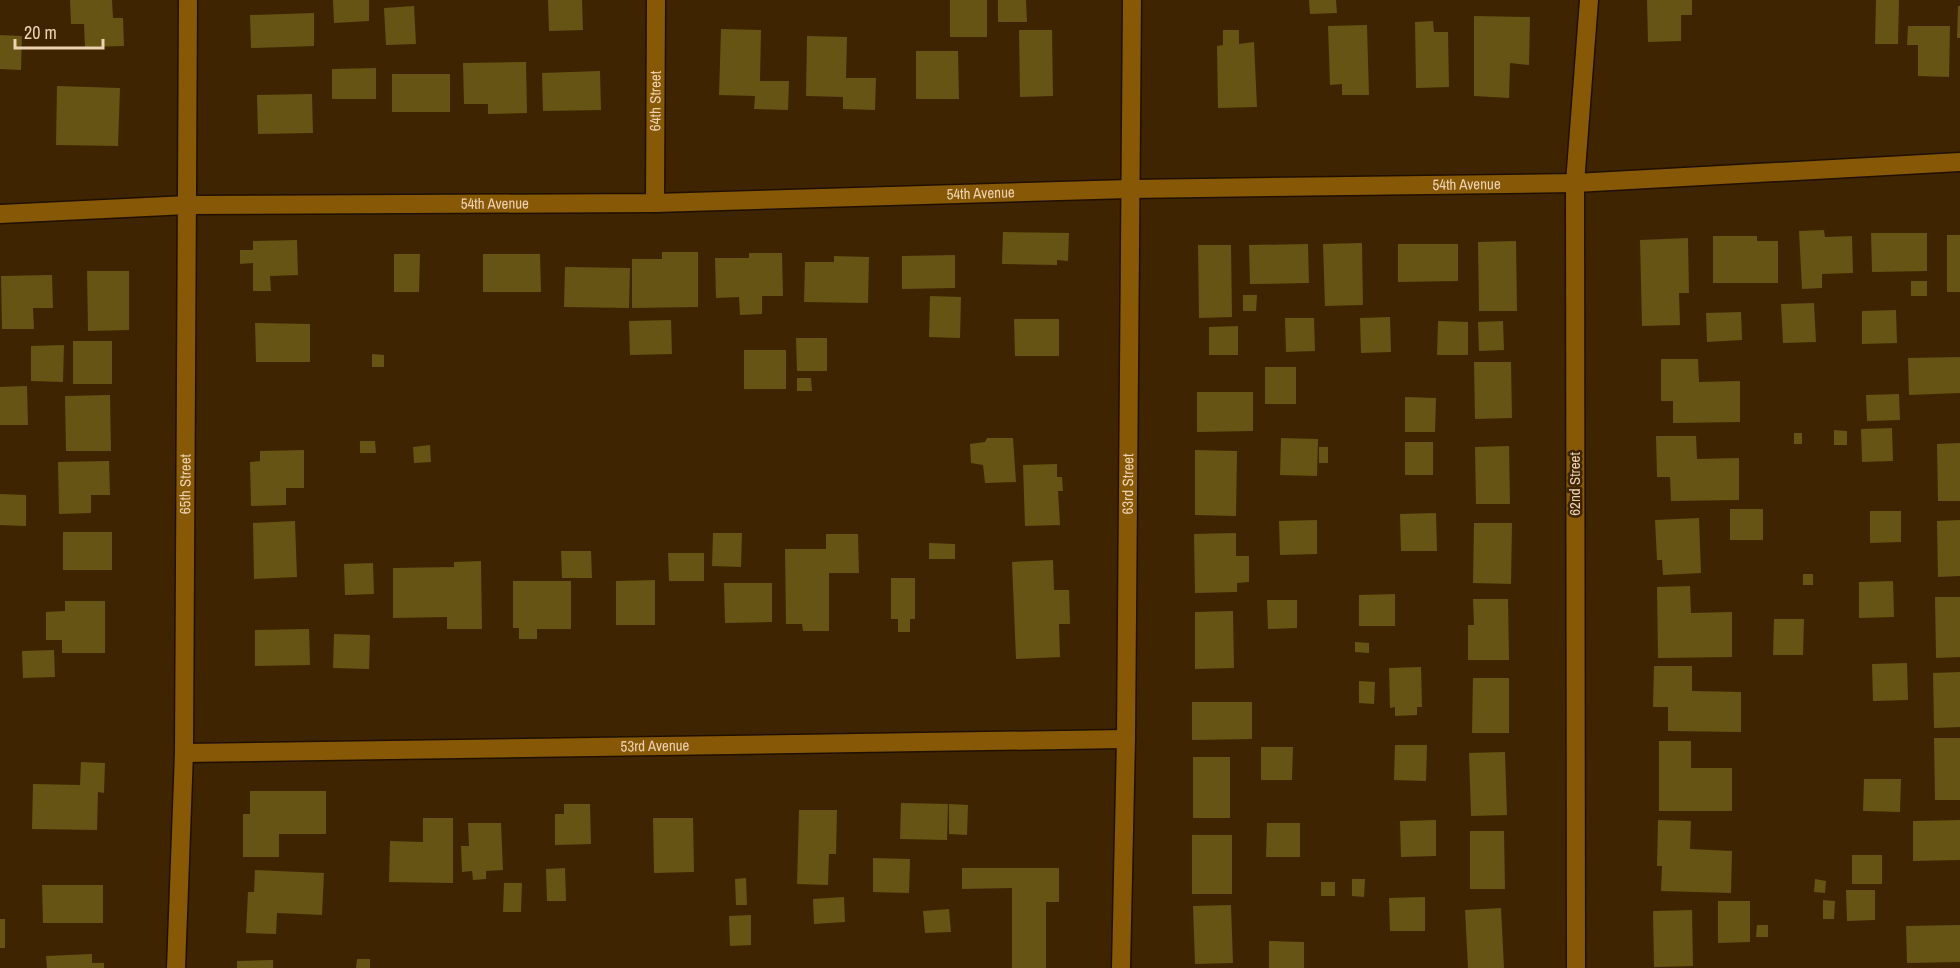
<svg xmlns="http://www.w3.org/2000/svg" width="1960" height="968" viewBox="0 0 1960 968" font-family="'Archivo Narrow',sans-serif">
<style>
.building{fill:#655414}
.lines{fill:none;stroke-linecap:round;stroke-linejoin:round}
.minor-casing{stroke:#1f1000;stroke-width:21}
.minor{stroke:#875806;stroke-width:18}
.labels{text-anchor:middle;stroke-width:5;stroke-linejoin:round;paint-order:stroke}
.street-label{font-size:15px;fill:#edd2b2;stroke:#3e2500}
</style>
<rect width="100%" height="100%" fill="#3e2500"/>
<path class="building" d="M70,0h42l1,18h10l1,28 -39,1 -1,-23h-13z
M333,0h36v21l-35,2z
M548,0h34l1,30 -34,1z
M950,0h37v37h-37z
M998,0h28l1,22h-29z
M1309,0h27l1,13 -27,1z
M1647,0h45v15h-11v26l-33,1z
M1876,0h23l-1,44h-23z
M414,6l2,38 -30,1 -2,-37z
M1958,6h2v32h-3z
M314,13v33l-63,2 -1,-33z
M1474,16l56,1 -1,48 -19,-2 -1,35 -35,-2z
M1433,21l1,11h14l1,55 -33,1 -1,-66z
M1367,25l2,70h-27v-11l-12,1 -2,-59z
M1908,26h42l-1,51 -31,-1v-31h-11z
M721,29l40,1 -1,51h29l-1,29 -34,-1 1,-13 -36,-1z
M1019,30h33l1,66 -33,1z
M1223,30h16v14l15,-2 3,65 -39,1 -1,-62 6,-1z
M0,35l22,1 -1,34 -21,-1z
M807,36l40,1 -1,41h30l-1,32 -32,-1v-12l-37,-1z
M916,51h42l1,48h-43z
M526,62l1,51 -39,1v-10h-24l-1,-41z
M376,68v31h-44v-30z
M600,71l1,39 -58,1 -1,-38z
M392,74h58v38h-58z
M57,86l63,2 -2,58 -62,-1z
M312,94l1,39 -55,1 -1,-39z
M1824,230l1,7 27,-1 1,37 -31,1v14l-20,1 -3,-58z
M1003,232l66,1 -1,28 -11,-1v5l-55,-1z
M1871,233h56v38l-55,1z
M1947,235h13v57h-13z
M1713,236h44v5h21v42h-65z
M1688,238l1,55h-10l1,32 -38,1 -2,-86z
M297,240l1,35 -28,1 1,15h-18v-28l-13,1v-14h13v-9z
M1516,241l1,70h-38l-1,-69z
M1362,243l1,62 -38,1 -2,-62z
M1308,244l1,39 -59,1 -1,-39z
M1398,244h60v37l-60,1z
M1198,245h33l1,72 -33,1z
M662,252h36v55l-66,1v-49h30z
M749,253h33l1,43h-21v18l-22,1 -1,-18 -23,1 -1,-40h34z
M394,254h26l-1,38h-25z
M483,254h57l1,38h-58z
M955,255v33l-53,1v-33z
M834,256l35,1 -1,46 -64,-1 1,-40h29z
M565,267l65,1 -1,40 -65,-1z
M87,271h42v59l-41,1z
M52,275l1,33h-20l1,21h-32l-1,-53z
M1911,281h16v15h-16z
M1243,295h14l-1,16h-13z
M930,296l31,1 -1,41 -31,-1z
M1814,303l2,39 -33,1 -2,-39z
M1896,310l1,33 -35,1v-33z
M1741,312l1,28 -35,2 -1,-29z
M1390,317l1,35 -30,1 -1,-35z
M1285,318h29l1,33 -29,1z
M1014,319h45v37h-44z
M671,320l1,34 -42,1 -1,-34z
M1438,321l30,1v33h-31z
M1503,321l1,29 -25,1 -1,-29z
M255,323l55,1v38h-54z
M1238,326v29h-29v-28z
M796,338h31v33h-30z
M73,341h39v43h-39z
M64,345l-1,37 -32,-1v-35z
M744,350h42v39h-42z
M372,354l12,1v12h-12z
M1960,357v36l-51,2 -1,-37z
M1661,359h37l1,23 41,-1v41l-67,1v-22h-12z
M1474,362h37l1,56 -37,1z
M1265,367h31v37h-31z
M797,378h14l1,13h-15z
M27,386l1,39h-28v-38z
M1197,392h56v39l-56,1z
M1899,394l1,26 -33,1 -1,-26z
M110,395l1,56h-45l-1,-55z
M1405,397l31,1 -1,34h-30z
M1892,428l1,33 -31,1 -1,-33z
M1834,430l13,1v14h-13z
M1794,433h8v11h-8z
M1656,436h40l1,23 42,-1v42l-68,1 -1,-24h-13z
M987,438h26l3,44 -31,1 -2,-18 -12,-2 -1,-19 15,-2z
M1281,438l37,1 -1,37 -37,-1z
M360,441h15l1,12h-16z
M1405,442h28v33h-28z
M1960,443v58h-22l-1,-57z
M430,445l1,17 -17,1 -1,-16z
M1509,446l1,58h-34l-1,-57z
M1319,447h9v16h-9z
M304,450v38h-18v17l-35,1 -1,-44 10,-1v-10z
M1195,450l42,1 -1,65 -41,-1z
M109,461l1,34h-19v18l-32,1 -1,-52z
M1057,464v13h5l1,14h-5l2,34 -35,1 -2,-61z
M0,494l26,1v31l-26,-1z
M1730,509h33v31h-33z
M1870,511h31v31l-31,1z
M1436,513l1,38h-36l-1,-37z
M1699,518l2,55 -38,2 -1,-15h-5l-2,-40z
M1317,520v34l-37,1 -1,-34z
M1960,520v56l-22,1 -1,-56z
M295,521l2,56 -43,2 -1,-56z
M1474,523h38l-1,61 -38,-1z
M63,532h49v38h-49z
M713,533h29l-1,34 -29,-1z
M1236,533v23h13v26l-12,1v9l-42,1 -1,-59z
M826,534h32l1,39h-30v58h-26l-1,-7h-16l-1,-75h41z
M929,543l26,1v15h-26z
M561,551h30l1,27h-30z
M668,553h36v28h-35z
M1053,560l1,30h15l1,34h-11l1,33 -44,2 -4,-97z
M481,561l1,68h-35v-12l-54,1v-50l61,-1v-5z
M373,563l1,31 -29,1 -1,-31z
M1803,574h10v11h-10z
M891,578h24v41h-5v13h-12v-13h-7z
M655,580v45h-39v-44z
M513,581h58v48h-34v10h-18v-11h-6z
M1893,581l1,36 -35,1v-36z
M724,583h48v39l-47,1z
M1690,586l1,27 41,-1v45l-74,1 -1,-71z
M1395,594v32h-36v-31z
M1935,597h25v60l-24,1z
M1473,599h35l1,61h-41v-35h6z
M1267,600h30v28l-29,1z
M65,601h40v52h-43v-13h-16v-28l19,-1z
M1233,611l1,57 -39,1v-57z
M1774,619h30l-1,36h-30z
M309,629l1,36 -55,1v-36z
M334,634l36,1 -1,34 -36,-1z
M1355,642l14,1v10l-14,-1z
M54,650l1,27 -32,1 -1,-27z
M1907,663l1,37 -35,1 -1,-37z
M1654,666h38v25l49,1v40l-73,-1v-24h-15z
M1421,667l1,40h-5v8l-22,1v-9l-5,1 -1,-40z
M1960,672v55l-26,1 -1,-55z
M1473,678h36v55h-37z
M1359,681l16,1 -1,22 -15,-1z
M1192,702h60v37l-60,1z
M1934,738h26v62h-25z
M1659,741h32v27h41v43h-73z
M1395,745h32l-1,36 -32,-1z
M1261,747h32l-1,33h-31z
M1505,752l2,63 -36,1 -2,-63z
M1193,757h37v61h-37z
M81,762l24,1 -1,30 -6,-1 -1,38 -65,-1 1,-45 47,1z
M1864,779h37l-1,33 -37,-1z
M250,791h76v43h-47v23h-36v-43h7z
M901,803l47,1 -1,36 -47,-1z
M564,804h26l1,40 -36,1v-31h9z
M949,804l19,1 -1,30 -18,-1z
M799,810h38l-1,44h-7l-1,31 -31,-1z
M423,818h30v65l-64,-1 1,-41 33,1z
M653,818h40l1,54 -40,1z
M1436,820v36l-35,1 -1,-36z
M1658,820l33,1 -1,28 42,2 -1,42 -70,-2 1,-25h-5z
M1960,820v40l-47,1v-40z
M468,823h33l2,47 -17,1v8l-13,1 -1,-9 -10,1 -1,-26h8z
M1267,823h33v34h-34z
M1470,831h34l1,58h-35z
M1192,835h40v59h-40z
M1852,855h30v29h-30z
M873,858l37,1 -1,34 -36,-1z
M565,868l1,33h-19l-1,-32z
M962,868h97v34h-13v66h-34v-80l-50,1z
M255,870l69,3 -2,42 -45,-2 -1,21 -30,-1 2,-41h6z
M746,878l1,27h-11l-1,-26z
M1352,879h13l-1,18 -12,-1z
M1815,879l11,2 -1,12 -11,-1z
M1321,882h14v14h-14z
M504,883h18l-1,29h-18z
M42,885h61v38h-60z
M1846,890h29v30l-28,1z
M844,897l1,25 -31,2 -1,-25z
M1425,897v34h-35l-1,-33z
M1823,900l12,1 -1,18h-11z
M1718,901h32v41l-32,1z
M1231,905l2,58 -38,1 -2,-58z
M1501,908l3,60h-36l-3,-58z
M949,909l2,23 -26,1 -2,-22z
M1692,910l1,56 -39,1 -1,-56z
M751,915v30l-21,1 -1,-30z
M0,919h5v29h-5z
M1757,925h11v12h-12z
M1960,925v37l-53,1 -1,-37z
M1269,941l35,1v26h-35z
M92,954v9h12v5h-57l-1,-12z
M357,959h13v9h-14z
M273,960v8h-36v-7z"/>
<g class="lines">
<g class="minor-casing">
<g id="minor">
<path id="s1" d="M655,203l1,-203"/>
<path id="s2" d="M0,214l188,-9 467,-2 474,-14 446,-6 385,-21"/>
<path id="s3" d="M184,753l942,-14"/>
<path id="s4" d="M176,968l8,-215 4,-753"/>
<path id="s5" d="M1121,968l5,-229 6,-739"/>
<path d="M1576,968l-1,-785 14,-183"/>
</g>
</g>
<use href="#minor" class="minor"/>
</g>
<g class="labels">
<g class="street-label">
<text dy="5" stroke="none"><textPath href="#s1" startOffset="102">64th Street</textPath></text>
<text dy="5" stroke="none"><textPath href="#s2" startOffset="1467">54th Avenue</textPath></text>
<text dy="5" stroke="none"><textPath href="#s2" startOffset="981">54th Avenue</textPath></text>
<text dy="5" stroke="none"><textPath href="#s2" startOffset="495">54th Avenue</textPath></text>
<text dy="5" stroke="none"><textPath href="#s4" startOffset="484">65th Street</textPath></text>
<text dy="5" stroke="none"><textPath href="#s5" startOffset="484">63rd Street</textPath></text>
<text transform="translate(1575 484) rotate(-90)" y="5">62nd Street</text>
<text dy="5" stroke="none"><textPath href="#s3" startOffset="471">53rd Avenue</textPath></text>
</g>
</g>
<path d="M15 39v9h88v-9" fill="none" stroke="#edd2b2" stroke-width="3"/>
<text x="24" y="39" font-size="18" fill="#edd2b2" stroke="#3e2500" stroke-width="4.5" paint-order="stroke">20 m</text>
</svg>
